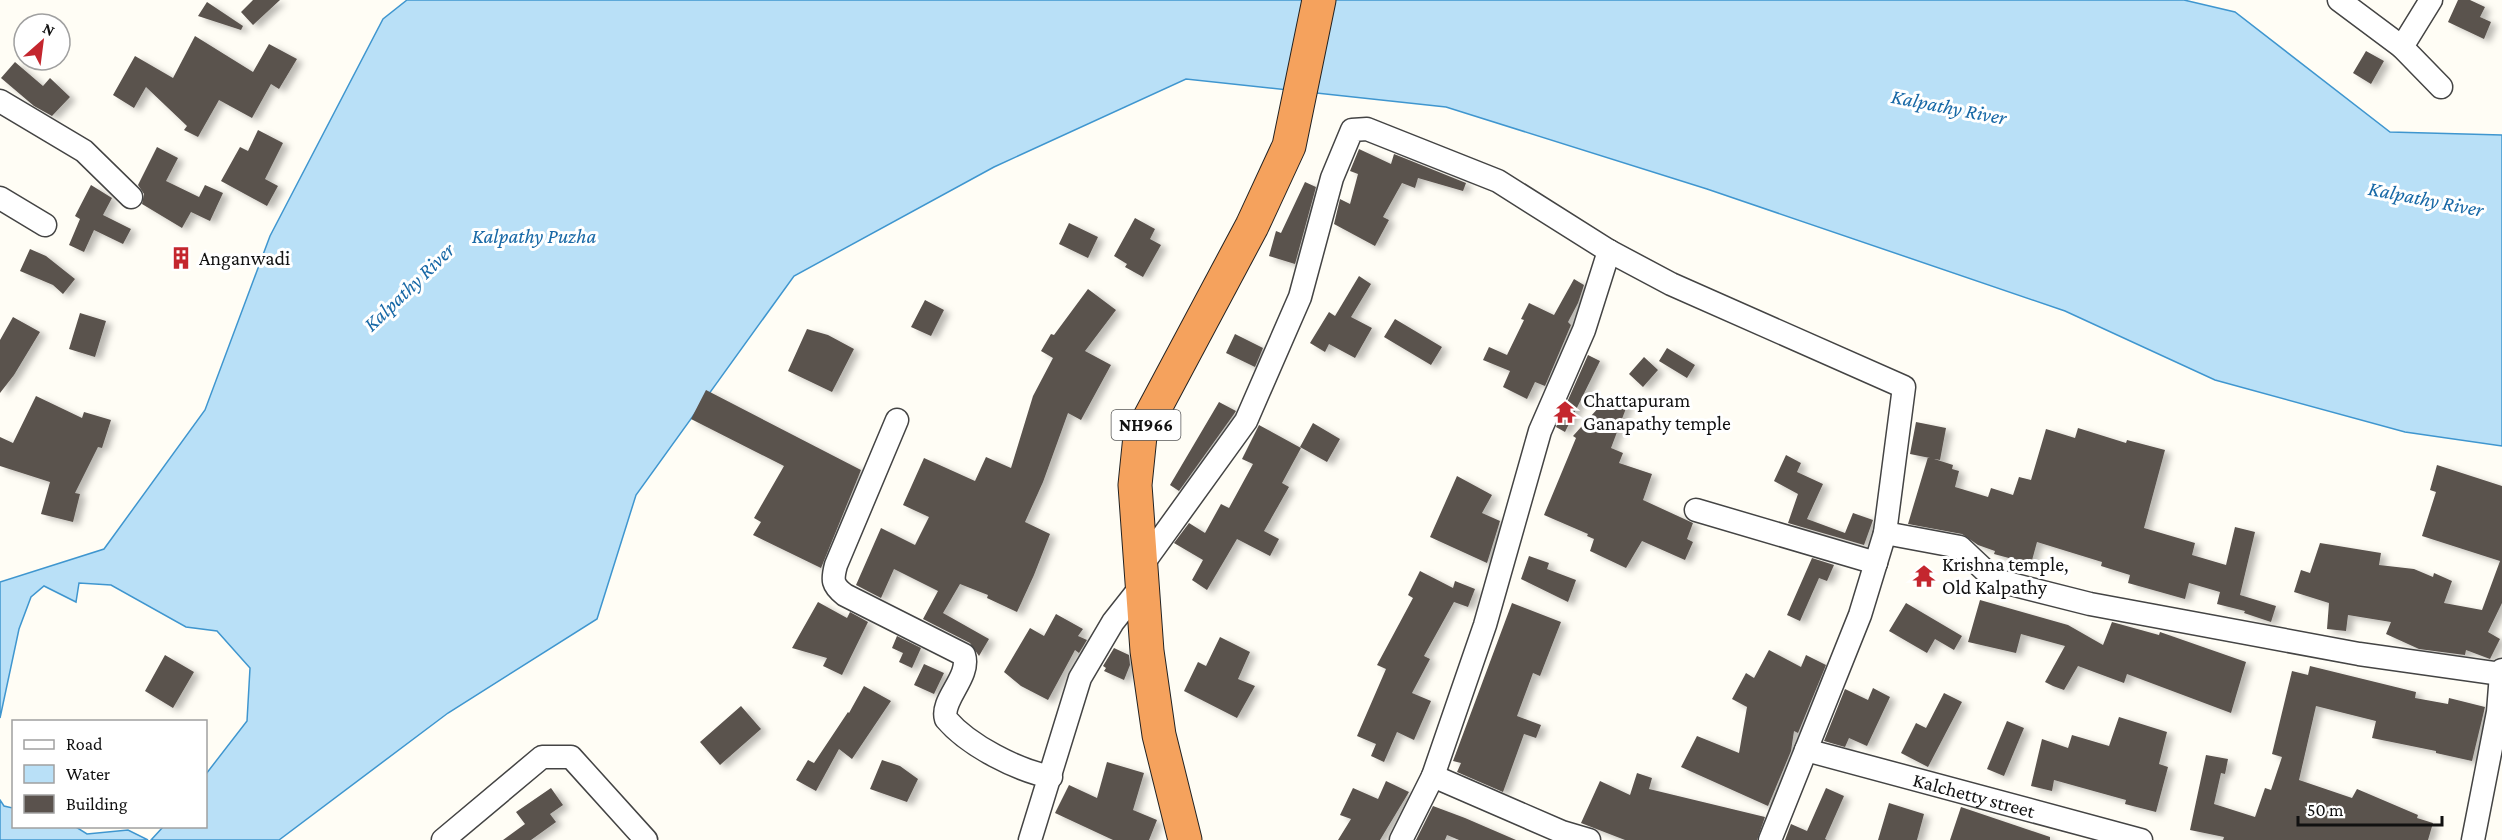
<svg xmlns="http://www.w3.org/2000/svg" width="2502" height="840" viewBox="0 0 2502 840" font-family="'Crimson Pro',serif">
<style>
.water{fill:#b9e0f7;stroke:#3f96cf;stroke-width:1.5}
.building{fill:#5a524d;filter:url(#shadow)}
.lines{fill:none;stroke-linecap:round;stroke-linejoin:round}
.street-casing{stroke:#444;stroke-width:25}
.highway-casing{stroke:#222;stroke-width:35}
.street{stroke:#fff;stroke-width:22}
.highway{stroke:#f5a25d;stroke-width:33}
.labels{text-anchor:middle;stroke-width:6;stroke-linejoin:round;paint-order:stroke}
.shield{fill:#fff;stroke:#585858;stroke-width:1.5}
.shield-label{font-size:18px;font-weight:bold;fill:#111}
.poi-label{font-size:20px;fill:#111;stroke:#fff;text-anchor:start}
.street-label{font-size:20px;fill:#111;stroke:#fff}
.water-label{font-size:21px;font-style:italic;fill:#1768a6;stroke:#fff}
</style>
<defs>
<filter id="shadow"><feDropShadow dx="6" dy="3.5" stdDeviation="3" flood-color="#0004"/></filter>
</defs>
<rect width="100%" height="100%" fill="#fffdf5"/>
<path class="water" d="M407,0h1777l51,12 155,120 112,3v311l-97,-14 -190,-52 -150,-69 -358,-122 -261,-82 -260,-28 -192,88 -200,109 -158,219 -39,124 -149,94 -169,127h-128l12,-13 43,-1v-52l41,-53 3,-53 -33,-37 -31,-4 -75,-42 -32,-2 -3,19 -32,-16 -13,11 -12,32 -19,89v-136l104,-33 101,-139 65,-174 113,-217z
M0,800l4,6 9,2 1,18 62,1 11,7 41,-4 20,10h-148z"/>
<path class="building" d="M253,0h27l-27,25 -12,-13z
M2458,0h12l15,7 -5,10 11,5 -7,17 -36,-17z
M207,2l36,24 -2,4 -43,-14z
M195,36l58,36 16,-28 28,15 -18,30 -8,-5 -19,34 -33,-18 -21,37 -14,-7 3,-4 -41,-39 -12,21 -21,-13 22,-39 38,22z
M2366,51l18,10 -13,23 -18,-11z
M15,62l28,24 7,-8 20,19 -18,19 -18,-10 -33,-28z
M258,130l25,13 -18,36 13,7 -11,20 -46,-25 19,-34 8,4z
M157,147l21,11 -12,23 33,16 6,-12 18,8 -13,28 -19,-9 -9,16 -40,-24 2,-10 -6,-9z
M1359,149l32,15 3,-10 72,29 -3,8 -45,-13 -3,10 -13,-5 -19,34 6,3 -14,26 -41,-22 6,-25 10,5 8,-30 -8,-3z
M1305,182l11,5 -21,77 -26,-8 7,-25 5,2z
M91,185l21,13 -9,17 28,14 -8,15 -29,-14 -10,22 -15,-7 11,-26 -5,-3z
M1135,218l20,11 -5,10 11,6 -18,32 -18,-10 2,-3 -13,-8z
M1069,223l29,14 -10,21 -29,-14z
M30,249l16,7 29,23 -12,15 -10,-9 -33,-14z
M1359,276l12,8 -20,33 21,11 -17,30 -26,-14 -4,8 -15,-9 19,-31 6,4z
M1574,279l10,6 -6,18 -10,19 3,3 -26,61 -10,-4 -8,17 -24,-12 7,-16 -27,-11 6,-13 18,8 17,-35 -3,-1 8,-16 25,12z
M1088,289l28,21 -31,41 26,14 -30,55 -13,-7 -25,69 -18,40 25,12 -16,41 -17,37 -30,-14 1,-3 -28,-11 -17,29 46,26 -10,17 -9,-13 -47,-24 15,-28 -44,-22 -13,29 -25,-13 25,-57 34,17 14,-28 -26,-12 21,-47 51,23 11,-24 25,11 22,-72 20,-38 -12,-7 10,-17 3,1z
M925,300l19,10 -13,26 -20,-9z
M80,313l26,8 -11,36 -26,-8z
M13,317l27,15 -26,43 -14,18v-53z
M1395,319l47,28 -11,18 -47,-28z
M807,329l21,6 26,14 -22,43 -44,-21z
M1235,334l28,14 -8,19 -29,-14z
M1667,348l28,17 -8,13 -28,-17z
M1588,355l12,6 -35,71 -9,-5z
M1644,357l14,13 -15,17 -14,-13z
M706,390l155,80 -40,98 -68,-33 8,-13 -7,-4 30,-52 -93,-47z
M36,396l46,22 2,-6 27,8 -9,28 -4,-1 -23,46 5,1 -7,28 -32,-8 9,-32 -50,-16v-29l13,6z
M1609,396l19,7 -17,45 12,5 -4,10 33,11 -9,26 50,23 -6,16 6,3 -8,18 -43,-19 -16,27 -36,-17 4,-12 -7,-3 1,-2 -44,-19 32,-77 -3,-2z
M1219,402l17,9 -2,3 -55,77 -9,-6z
M1916,422l30,6 -6,32 -30,-6z
M1313,423l27,16 -13,23 -27,-15z
M1259,425l42,23 -19,35 7,4 -25,44 15,8 -9,17 -33,-17 -30,51 -15,-10 11,-20 -29,-17 15,-20 16,10 16,-29 8,4 24,-44 -11,-5z
M2078,428l48,15 1,-3 38,10 -21,78 51,15 -3,12 34,10 9,-38 20,5 -15,63 36,11 -5,16 -27,-9 1,-2 -28,-7 3,-12 -31,-9 -4,16 -57,-16 2,-8 -29,-9 1,-4 -65,-20 -6,22 -37,-10 1,-3 -17,-6 -16,-11 -54,-10 20,-67 25,8 -1,4 7,2 -4,16 33,10 3,-9 22,7 6,-18 12,3 15,-51 29,9z
M1786,455l15,8 -4,9 26,12 -16,35 38,14 8,-20 20,7 -9,25 -76,-22 10,-29 -24,-13z
M2437,465l65,21v117l-14,29 12,7 -10,20 -24,-9 -1,5 -46,-6 -33,-15 5,-12 -43,-7 -2,16 -19,-2 2,-26 -35,-11 7,-22 9,3 10,-30 61,10 -2,12 35,4 19,8 1,-4 18,8 -8,22 38,7 18,-49 -78,-25 14,-44 -6,-2z
M1457,476l35,19 -10,18 18,8 -13,42 -57,-26z
M1529,556l20,7 -2,6 29,11 -8,22 -47,-23z
M1812,558l22,7 -7,16 -8,-3 -19,43 -13,-6z
M1420,571l33,17 2,-7 20,8 -7,18 -14,-5 -30,54 6,3 -18,34 19,8 -17,39 -17,-8 -13,30 -13,-6 5,-12 -19,-8 29,-67 -9,-4 36,-67 -5,-3z
M1980,600l88,25 35,20 9,-23 47,13 1,-3 86,30 -15,51 -104,-39 -3,9 -46,-17 -14,24 -11,-4 -8,-4 20,-36 -44,-12 -5,19 -48,-11z
M818,602l29,16 3,-6 18,10 -26,53 -19,-9 4,-8 -35,-10z
M1512,603l49,19 -21,54 -7,-3 -16,43 24,9 -5,13 -12,-4 -21,58 -46,-20 4,-9 -8,-2z
M1906,603l56,33 -8,14 -19,-11 -8,14 -38,-22z
M1056,614l27,15 -5,7 9,4 -8,13 -4,-3 -27,50 -27,-14 -17,-14 26,-44 14,8z
M897,636l24,12 -9,20 -13,-6 4,-9 -11,-5z
M1220,637l30,15 -12,27 17,7 -18,32 -53,-27 14,-29 8,4z
M1114,648l15,7 1,10 -6,15 -20,-9 2,-3 -3,-2z
M1769,650l32,17 5,-12 20,10 -28,68 -4,-2 -3,20 -23,55 -87,-39 16,-31 42,17 8,-46 -15,-8 14,-26 8,5z
M165,655l29,17 -21,36 -28,-17z
M924,664l20,9 -10,21 -20,-9z
M2310,666l106,26 -1,6 33,6 1,-6 36,9 -13,54 -36,-8v-2l-64,-13 4,-17 -60,-15 -17,74 53,18 5,-9 61,26 -1,3 16,5 -5,17h-205l1,-3 -34,-7 16,-75 22,4 -3,15 -4,-1 -7,31 41,13 10,-29 6,2 11,-33 -10,-3 20,-83 16,4z
M864,686l27,15 -39,58 -13,-10 -23,42 -20,-11 12,-20 6,3 34,-51 1,1z
M1873,688l17,9 -23,49 -18,-8 -4,9 -21,-6 21,-52 23,11z
M1944,693l18,9 -34,65 -27,-14 15,-30 10,5z
M741,706l20,23 -41,36 -20,-23z
M2119,717l48,15 -8,32 9,3 -12,45 -31,-8 1,-4 -72,-20 -2,11 -21,-5 11,-47 26,9 4,-13 37,11z
M2007,721l17,7 -20,48 -17,-7z
M882,760l18,6 18,13 -11,23 -37,-13z
M1107,762l37,11 -11,37 24,10 -8,20h-36l-58,-27 14,-28 28,13z
M1637,773l15,5 -3,11 116,28 -8,23h-132l-44,-17 19,-42 30,14z
M1386,781l23,11 -29,48h-42l13,-21 -11,-4 13,-27 25,11z
M551,788l12,17 -13,9 6,8 -25,18h-28l22,-16 -9,-12z
M1826,788l18,8 -19,43 2,1h-42l6,-16 16,7z
M1889,803l35,11 -7,26h-39z
M1433,806l32,12 51,22h-57l-12,-5 -2,5h-29z
M1961,807l89,30v3h-100z"/>
<g class="lines">
<g class="street-casing">
<g id="street">
<path d="M2339,0l63,47 39,40"/>
<path d="M2402,47l29,-47"/>
<path d="M0,101l84,50 47,46"/>
<path d="M0,198l45,27"/>
<path d="M897,420l-61,145c-4,15 -4,20 9,30l119,60c7,22 -24,45 -18,64 23,27 71,51 105,58"/>
<path d="M1696,510l180,53"/>
<path d="M1885,533l75,14 35,33 95,24 269,50 142,20 1,-4"/>
<path d="M1142,565l104,-144 54,-124 32,-119 20,-48 15,-1 131,52 111,70 62,33 233,103 -19,146 -25,82 -90,225"/>
<path id="s1" d="M1806,750l335,90"/>
<path d="M1433,776l129,56 27,8"/>
<path d="M443,840l99,-83h29l75,83"/>
<path d="M1030,840l50,-162 33,-56 30,-38"/>
<path d="M1401,840l32,-64 52,-151 55,-194 44,-101 25,-79"/>
<path d="M2473,840l25,-128 3,-38"/>
</g>
</g>
<g class="highway-casing">
<path id="highway" d="M1185,840l-26,-105 -12,-84 -12,-166 5,-49 112,-210 37,-80 30,-146"/>
</g>
<use href="#street" class="street"/>
<use href="#highway" class="highway"/>
</g>
<defs>
<g id="building-bare" transform="scale(1.8)"><path d="M-4-6H4V6H1V3H-1V6H-4ZM-2.5-4.3h1.7v1.8h-1.7ZM.8-4.3h1.7v1.8H.8ZM-2.5-1h1.7V.8h-1.7ZM.8-1h1.7V.8H.8Z" fill="#c4262e" stroke="#fff" stroke-width="2.5" paint-order="stroke"/></g>
<g id="temple-bare" transform="scale(1.8)"><path d="M0-6L5-2H3V0L6.5 2.5H4V6H1.5V3h-3V6H-4V2.5H-6.5L-3 0V-2H-5Z" fill="#c4262e" stroke="#fff" stroke-width="2.5" paint-order="stroke"/></g>
</defs>
<g fill-rule="evenodd">
<use href="#building-bare" x="181" y="258"/>
<use href="#temple-bare" x="1565" y="412"/>
<use href="#temple-bare" x="1924" y="576"/>
</g>
<g class="labels">
<rect class="shield" x="1111.5" y="410" width="69" height="30" rx="4.5"/>
<g class="shield-label">
<text x="1146" y="431">NH966</text>
</g>
<g class="poi-label">
<text x="199" y="265">Anganwadi</text>
<text x="1583" y="407">Chattapuram<tspan x="1583" dy="23">Ganapathy temple</tspan></text>
<text x="1942" y="571">Krishna temple,<tspan x="1942" dy="23">Old Kalpathy</tspan></text>
</g>
<g class="street-label">
<text dy="7" stroke="none"><textPath href="#s1" startOffset="174">Kalchetty street</textPath></text>
</g>
<g class="water-label">
<text transform="translate(1949 107) rotate(11)" y="7">Kalpathy River</text>
<text transform="translate(2426 199) rotate(11)" y="7">Kalpathy River</text>
<text x="534" y="243">Kalpathy Puzha</text>
<text transform="translate(409 287) rotate(-44)" y="7">Kalpathy River</text>
</g>
</g>
<rect x="12" y="720" width="195" height="108" fill="#ffffff" stroke="#a0a0a0" stroke-width="1.5"/>
<rect x="24" y="740" width="30" height="9" fill="#ffffff" stroke="#a0a0a0" stroke-width="1.5"/>
<text x="66" y="750" font-size="18" fill="#111111">Road</text>
<rect x="24" y="765" width="30" height="18" fill="#b9e0f7" stroke="#a0a0a0" stroke-width="1.5"/>
<text x="66" y="780" font-size="18" fill="#111111">Water</text>
<rect x="24" y="795" width="30" height="18" fill="#5a524d" stroke="#a0a0a0" stroke-width="1.5"/>
<text x="66" y="810" font-size="18" fill="#111111">Building</text>
<g transform="translate(42 42) rotate(28)"><circle r="28" fill="#ffffff" stroke="#a0a0a0" stroke-width="1.5"/>
<path d="M0-4.5L10 22L0 15L-10 22Z" fill="#c4262e"/>
<text y="-9" font-size="16" font-weight="bold" text-anchor="middle" fill="#111111">N</text>
</g>
<path d="M2298 816v9h144v-9" fill="none" stroke="#111111" stroke-width="3"/>
<text x="2307" y="816" font-size="18" fill="#111111" stroke="#ffffff" stroke-width="4.5" paint-order="stroke">50 m</text>
</svg>
